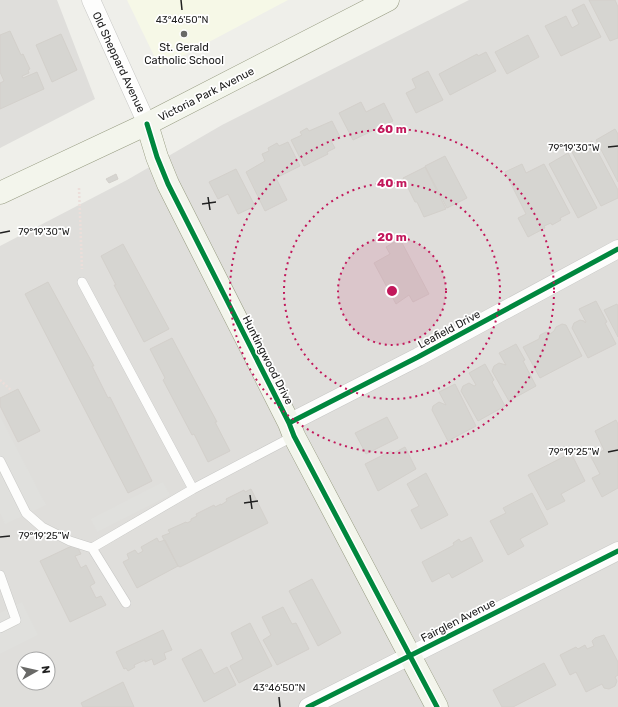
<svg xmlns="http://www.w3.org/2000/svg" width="618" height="707" viewBox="0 0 618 707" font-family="Rubik,sans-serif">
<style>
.residential{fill:#dfdedb;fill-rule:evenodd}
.education{fill:#f6f8e7}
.parking{fill:#e0e0dd}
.building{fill:#d6d5d1;stroke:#d3d0cb}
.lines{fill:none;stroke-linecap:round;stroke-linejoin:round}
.lane-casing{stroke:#c8c8c6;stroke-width:10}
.street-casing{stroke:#c8c8c6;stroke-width:19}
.secondary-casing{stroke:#969b80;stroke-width:23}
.path{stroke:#ecdeda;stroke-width:2.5;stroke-dasharray:2 2;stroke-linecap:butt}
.lane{stroke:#fdfdfc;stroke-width:9}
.street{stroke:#fdfdfc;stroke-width:18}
.secondary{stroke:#f3f5ec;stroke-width:22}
.cycleway-casing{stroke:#fff;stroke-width:8}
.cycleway{stroke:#00873e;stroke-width:5}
.ticks{fill:none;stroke:#212121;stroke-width:1.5}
.ring{fill:none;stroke:#c2185b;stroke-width:2;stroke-dasharray:2 4}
.poi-dot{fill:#696967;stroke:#fff;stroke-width:1.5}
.labels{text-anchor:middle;stroke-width:3.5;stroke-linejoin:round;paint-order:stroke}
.poi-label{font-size:11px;fill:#212121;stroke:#fff}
.street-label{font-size:11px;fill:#212121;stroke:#fff}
.ticks-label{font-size:10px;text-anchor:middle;fill:#212121;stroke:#fff;stroke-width:3.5;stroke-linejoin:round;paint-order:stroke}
.centre{fill:#c2185b;stroke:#fff;stroke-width:2}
.ring-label{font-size:12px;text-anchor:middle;font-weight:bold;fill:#c2185b;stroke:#fff;stroke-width:3.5;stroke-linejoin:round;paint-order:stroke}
</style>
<rect width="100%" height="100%" fill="#efefea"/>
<path class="residential" d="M0,0h57l38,99 -95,49z
M469,0h149v707h-618v-461l127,-66 95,-55zM24,659h24v24h-24z"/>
<path class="education" d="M127,0h161l-128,68z"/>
<path class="parking" d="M0,416l46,89 -41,19 -5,-11z
M163,482l7,13 -73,37 -6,-13z
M22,602l16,33 -38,19v-41z"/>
<path class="building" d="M589,0h26l3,7v31l-8,3z
M584,4l17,33 -40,19 -16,-30 21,-10 6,12 7,-4 -7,-14z
M10,31l11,24 2,-1 7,15 -2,1 1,3 -7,3 1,2 14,-6 7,17 -44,20v-26l4,-2 -4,-9v-37z
M61,34l16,36 -25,12 -16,-37z
M528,35l11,22 -32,17 -12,-22z
M486,52l10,19 -46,24 -11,-21 38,-20 1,2z
M428,71l15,29 -27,13 -10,-20 10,-5 -4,-9z
M361,102l5,10 18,-9 9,18 -40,19 -14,-27z
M332,121l8,16 -9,4 4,7 -8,4 1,2 -24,12 -13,-26 11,-5 -2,-3 7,-4 2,3z
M615,129l3,5v48l-22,-42z
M592,141l26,49v8l-17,8 -29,-54z
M288,142l12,24 -24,12 11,22 -22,11 -19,-39 19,-11 -3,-7 7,-3 -1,-3 9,-5 2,3z
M568,153l29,55 -19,10 -29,-54z
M445,156l22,42 -20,10 -22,-42z
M522,164l4,9 18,-9 26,49 -10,5 1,2 -9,5 -1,-2 -7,3 1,2 -17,9 -10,-19 8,-4 -21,-42z
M425,167l21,42 -22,8 -7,-15h-2l-12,-24z
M236,169l19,37 -17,8 -10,-20 -10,5 -9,-17z
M116,174l2,5 -9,4 -3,-4z
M400,239l29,55 -16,8 -4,-7 -13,9 -22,-41 16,-9 -4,-7z
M123,244l46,85 -25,13 -30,-57h2l-15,-29z
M48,282l46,84h-2l16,32 2,-1 42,84 -24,12 -103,-199z
M596,301l11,21 -2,1 11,21 -28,14 -16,-30 2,-5 6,-3 4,1 1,2 1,-1 -7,-13z
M617,304l1,2v31l-14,-27z
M562,324l4,1 16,31 -42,22 -17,-31 16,-8 1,-4 6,-3 4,2 4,-3 2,-4z
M172,338l45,84h-2l15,29 -22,11 -14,-28 -2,1 -29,-55 2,-2 -15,-29z
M516,344l9,16 -2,1 13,25 -27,15 -17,-30 2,-5 5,-3 7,2 -7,-12z
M485,364l9,16 -2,2 13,24 -27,15 -17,-30 2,-5 6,-3 5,3 2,-1 -7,-12z
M455,384l21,42 -28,15 -16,-31 1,-4 6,-4 7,3 -7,-13z
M18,389l22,42 -22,11 -18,-36v-8z
M387,417l11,21 -32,16 -11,-21z
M616,420l2,4v64l-16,9 -10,-19 8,-4 -9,-17 13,-7 -9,-19z
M405,447l11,22 -38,22 -13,-27 26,-13 1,3z
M571,453l14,28 -24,13 4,7 -18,9 -19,-35z
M426,473l22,42 -27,14 -10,-19 8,-4 -12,-22z
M251,489l17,34 -88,44 -2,-1 -16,-30 8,-3 -2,-3 18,-8 1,1 4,-2v-2l6,-3 -1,-2 18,-9 1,2 6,-3v1l6,-4 -1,-2 18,-9 1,2z
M532,493l16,31 -28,15 4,7 -16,9 -18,-34 16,-8 -3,-5z
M471,537l12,24 -31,17 -3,-5 -17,9 -10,-20 32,-17 -1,-2 6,-4 2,3z
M157,538l2,4 6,-2 13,26 -41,22 -14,-26 6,-3 -2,-5 8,-4 3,4 5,-3 -2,-4z
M76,544l5,10 -6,2 6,12 5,-3 9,18 -5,3 6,12 5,-2 5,9 -36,17 -30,-61z
M312,579l29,54 -23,13 -29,-55z
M283,607l9,17 4,-1 13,26 -32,16 -14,-25 8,-5 -9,-18z
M250,623l22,43 -33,17 -9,-17 13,-7 -12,-26z
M163,630l9,20 -8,3 2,6 -12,6 -2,-6 -7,3v-2l-11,5 1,2 -7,4 -2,-3 -2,1 -8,-17z
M604,635l14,27v13l-3,2 2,4 -2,5 -6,3 -5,-1 -2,-4 -16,8 -10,-20 -6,3 -10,-20 16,-8 2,2 7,-4 2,4 7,-3 -2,-5 3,-3z
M201,649l13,25 13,-7 9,18 -32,17 -22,-43z
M544,663l12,22 -43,22h-11l-9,-17z
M123,682l11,25h-51l-2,-4z"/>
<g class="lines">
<g class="lane-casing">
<path id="lane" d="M82,282l111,207
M0,461l26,52 16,14 28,14 22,7
M0,575l16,45 -16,8
M126,603l-34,-55 101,-59 101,-53"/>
</g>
<g class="street-casing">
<path id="street" d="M91,0l56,124
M289,423l129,-66 200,-108
M308,707l310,-156"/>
</g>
<g class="secondary-casing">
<path id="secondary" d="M147,124l10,33 11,27 121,239 5,13 143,271
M0,193l147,-69 241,-124"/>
</g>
<path class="path" d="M79,188l3,81
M0,380l11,10"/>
<use href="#lane" class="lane"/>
<use href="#street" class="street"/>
<use href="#secondary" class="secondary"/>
<g class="cycleway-casing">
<path id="cycleway" d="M147,124l10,33 11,27 121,239 5,13 143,271
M289,423l129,-66 200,-108
M308,707l310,-156"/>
</g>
<use href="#cycleway" class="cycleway"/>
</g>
<path class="ticks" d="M181,0l1,10M608,147l10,-1M208,197l2,13M202,204l14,-2M0,233l10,-2M608,452l10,-2M250,495l2,14M244,503l14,-2M0,537l10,-1M279,697l1,10"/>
<circle cx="392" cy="291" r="54" fill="#c2185b" fill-opacity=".12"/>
<g class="ring">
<circle cx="392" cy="291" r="54"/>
<circle cx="392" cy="291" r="108"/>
<circle cx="392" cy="291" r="162"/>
</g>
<circle class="poi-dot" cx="184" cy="34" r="4"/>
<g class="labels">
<g class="poi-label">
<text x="184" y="51">St. Gerald<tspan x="184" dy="13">Catholic School</tspan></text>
</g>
<g class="street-label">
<text transform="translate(119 62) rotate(65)" y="4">Old Sheppard Avenue</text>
<text transform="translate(206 94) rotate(-27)" y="4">Victoria Park Avenue</text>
<text transform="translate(449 329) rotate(-28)" y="4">Leafield Drive</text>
<text transform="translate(268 360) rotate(63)" y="4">Huntingwood Drive</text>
<text transform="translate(458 620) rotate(-27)" y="4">Fairglen Avenue</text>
</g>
</g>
<g class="ticks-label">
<text x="182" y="23">43°46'50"N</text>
<text x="574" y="151">79°19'30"W</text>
<text x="44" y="235">79°19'30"W</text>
<text x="574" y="455">79°19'25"W</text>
<text x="44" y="539">79°19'25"W</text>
<text x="279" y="691">43°46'50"N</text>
</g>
<circle cx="392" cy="291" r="6" class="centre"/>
<g class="ring-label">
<text x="392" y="133">60 m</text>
<text x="392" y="187">40 m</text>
<text x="392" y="241">20 m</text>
</g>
<g transform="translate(36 671) rotate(82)"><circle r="19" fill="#ffffff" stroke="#a6a6a6"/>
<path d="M0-3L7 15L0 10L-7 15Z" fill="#696967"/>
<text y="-6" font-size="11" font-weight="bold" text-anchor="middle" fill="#212121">N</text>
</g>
</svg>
